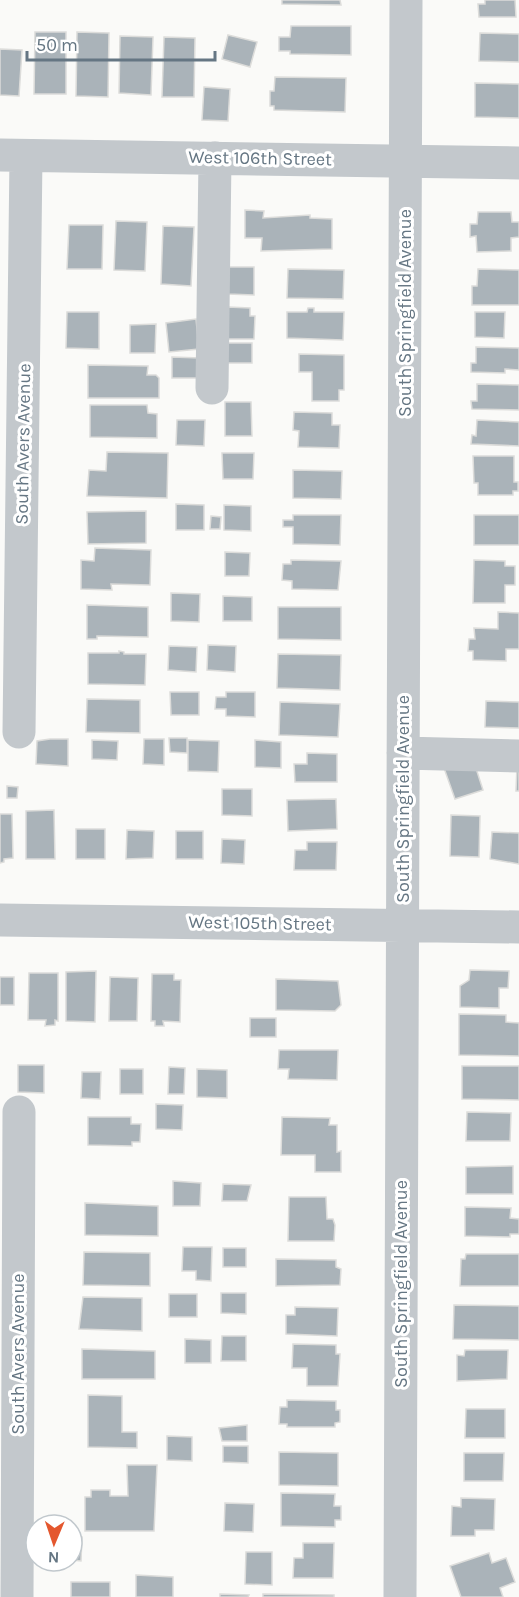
<svg xmlns="http://www.w3.org/2000/svg" width="519" height="1597" viewBox="0 0 519 1597" font-family="Karla,sans-serif">
<style>
.building{fill:#aab3b9;stroke:#dcdcda;stroke-width:1.5}
.lines{fill:none;stroke-linecap:round;stroke-linejoin:round}
.minor{stroke:#c3c8cc;stroke-width:33}
.labels{text-anchor:middle;stroke-width:6;stroke-linejoin:round;paint-order:stroke}
.street-label{font-size:18px;fill:#657683;stroke:#fff}
</style>
<rect width="100%" height="100%" fill="#fafaf8"/>
<path class="building" d="M282,0h58l1,5 -59,-1z
M485,0h30l1,17h-37l-1,-13h7z
M291,26h60v29l-61,-1v-3h-11v-14h11z
M35,32h31v62h-32z
M77,32l32,1 -1,64 -32,-1z
M480,33l39,1v28l-40,-1z
M228,35l29,7 -7,25 -28,-8z
M120,36l33,1 -2,58 -32,-2z
M164,37l31,1 -1,59h-32z
M0,49l22,1 -3,46 -19,-1z
M275,77l71,1 -1,34 -71,-2v-4h-4v-15h4z
M475,83l44,1v34l-44,-1z
M204,87l26,2 -2,32 -26,-1z
M245,210l19,1 -1,7 47,-3v3l22,1v30l-71,2 1,-13h-17z
M478,212h33l1,10h7v15l-8,1v13l-34,1 -1,-16 -6,1v-13h7z
M116,221l31,1 -2,49 -31,-1z
M69,225h34l-1,44h-35z
M163,226l31,1 -3,59 -30,-2z
M229,267h25v28l-26,-1z
M288,269l56,1 -1,29 -56,-1z
M478,269l41,1v35h-47v-19h5z
M228,307l22,1v8h5l-1,23h-27z
M308,308h6v4h30l-1,28 -56,-2v-26h20z
M67,312h32v37l-33,-1z
M475,312h30l-1,26 -29,-1z
M196,319l3,30 -30,3 -3,-29z
M156,324l-1,29h-25v-28z
M225,343h27v20h-27z
M476,347l43,1v22l-14,-1v4l-34,-1v-9h5z
M299,354l45,1v35h-5v11h-27v-29h-13z
M172,357l28,1 -1,20h-27z
M88,365l60,1 -1,9h9l3,3v20h-71z
M477,384l42,1v25l-47,-1 -1,-8h6z
M225,402h26l1,34h-27z
M90,405h57l1,8 9,1v24l-67,-1z
M294,412l38,1v12h8l-1,23 -41,-1 1,-16 -6,-1z
M177,420h28l-1,26 -28,-1z
M477,420l42,2v24l-48,-2 1,-9 4,1z
M107,452l61,1 -1,45 -80,-2 2,-26 17,1z
M222,453h32l-1,26h-30z
M473,456h41v26h4v9h-5v4h-35v-12h-4z
M293,470l49,1 -1,28 -48,-1z
M176,504l28,1v25h-28z
M224,505l27,1v25l-27,-1z
M146,511v32l-58,1 -1,-32z
M293,515h48l-1,30 -47,-1v-17h-10v-7h10z
M474,515h45v30h-45z
M211,516l10,1 -1,12h-10z
M95,548l56,2 -1,35 -39,-1 1,6 -31,-1v-29l13,1z
M225,552l25,1 -1,23h-24z
M291,560l50,1 -3,29 -46,-1v-8l-10,-1 1,-16h8z
M474,560l31,1v5h10v19h-10v18h-32z
M171,593l29,1 -1,28 -28,-1z
M223,596l29,1v24h-29z
M87,605l61,2v30l-51,-1v3h-10z
M278,607h63v33l-63,-1z
M498,612l21,1v36h-13v12l-33,-1v-9h-5l1,-12h6l-1,-11 24,1z
M208,645l28,1 -1,26 -28,-2z
M169,646l28,1 -1,25 -28,-2z
M119,651l5,1v2h22l-1,31 -57,-1v-31h31z
M278,654l63,1 -1,35 -63,-2z
M170,692h29v23h-28z
M226,692h29v25l-29,-1v-7h-11l1,-12h10z
M87,699l53,1v33l-54,-1z
M486,701l33,1v26l-34,-1z
M280,702l60,2 -2,33 -59,-2z
M169,738h18v15l-17,-1z
M50,739h18v27l-32,-2 1,-23z
M144,739h20v26l-21,-1z
M92,740l26,1 -1,19 -25,-1z
M188,740l31,1 -1,31 -30,-1z
M255,740l26,2v26l-26,-1z
M307,753l30,1v28h-42l-1,-18h13z
M473,759l10,31 -28,9 -11,-31z
M517,765h2v26h-3z
M7,786l11,1 -1,11h-10z
M222,789h30v27l-30,-1z
M336,799l1,30 -49,2 -1,-31z
M54,810l1,49h-29v-48z
M0,814h12l1,44 -9,1v3l-4,1z
M451,815l29,1 -1,41 -29,-1z
M76,829h29v30h-29z
M127,830l27,1 -1,27 -27,1z
M176,831h27v28h-27z
M492,832l27,1v31l-29,-5z
M222,839l23,1 -1,24 -23,-1z
M307,842h30l-1,28h-42l1,-20h12z
M470,970l39,1 -1,17h-9v20l-39,-1v-21l9,-6z
M96,971l-1,51 -29,-1v-49z
M29,973h29v48l-3,-1v5l-10,1 1,-6h-18z
M152,974h22v6h7l-1,42 -17,-1 1,5h-9v-5h-4z
M0,977h14v28h-14z
M110,977l28,1 -1,43h-28z
M276,979l62,2 3,24 -6,6 -59,-1z
M459,1014l47,1v7l13,1v33l-60,-1z
M250,1018h26v19h-26z
M279,1050h59l-1,30 -49,-1 1,-10h-11z
M18,1065h26v28l-26,-1z
M462,1066h57v34l-57,-1z
M169,1067l16,1 -1,26h-16z
M120,1069h23v25h-23z
M197,1069l30,1v28l-30,-1z
M82,1072h19l-1,27 -19,-1z
M156,1104l27,1 -1,25 -26,-1z
M467,1112l44,1 -1,28h-44z
M88,1117h43v7h10l-1,18h-8v4l-44,-1z
M282,1117l48,1 -1,7h8v27l4,-1v21h-26v-17h-34z
M513,1166v28h-47v-27z
M173,1181l28,2 -1,23h-27z
M223,1184l28,1 -4,16h-25z
M289,1197h37l1,22h6l2,6 -1,16h-46z
M85,1203l73,3v30l-73,-1z
M465,1207l46,1 -1,10 9,1v15h-9v3l-45,-1z
M183,1247h29l-1,34 -15,-1v-9h-14z
M223,1248h23v19h-23z
M84,1252l66,1v33l-67,-1z
M466,1254h53v32h-59l1,-27h4z
M276,1259l60,1v7l5,2 -1,16 -64,1z
M221,1293h25v21l-25,-1z
M169,1294h28v23h-28z
M83,1297l59,1v33l-63,-2z
M454,1305l65,1v34l-66,-1z
M295,1307l43,1 -1,28 -51,-2v-19h9z
M222,1336h24v25h-25z
M185,1339l26,1v23h-26z
M293,1344l43,1v9h4l-2,32h-31v-18h-15z
M82,1349l73,2v28h-73z
M465,1350h43l-1,29 -50,2v-26l7,1z
M88,1395l34,1v36h15v16l-49,-1z
M287,1400l49,1v9h4v12l-5,1v4h-48v-3h-8l1,-17h7z
M466,1409h39v29h-40z
M247,1425v16h-25l-3,-13z
M167,1436l25,1v24l-25,-1z
M223,1446h25v17l-25,-1z
M279,1452l59,1v33l-59,-1z
M464,1453h40l-1,28h-39z
M127,1465h30l-3,66h-69v-34h6v-7h19v6h18z
M281,1493l54,1 -1,12h7v14h-6v7l-54,-1z
M461,1498l34,1 -1,31h-19v6h-24l1,-30 9,1z
M225,1503l29,1 -1,28 -29,-1z
M72,1537h10l-1,24 -9,-1z
M303,1543h31l-1,35h-40l1,-20h9z
M246,1552h26v33l-27,-1z
M489,1553l3,10 14,-5 9,24 -15,6 3,9h-42l-11,-31z
M136,1575l37,2v20h-37z
M71,1582h39v15h-39z
M220,1594l29,1 -1,2h-28z
M263,1594l71,1v2h-71z"/>
<g class="lines">
<path class="minor" d="M0,155l519,8
M212,388l3,-230
M19,732l7,-576
M403,753l116,3
M0,920l519,7
M17,1597l2,-485
M400,1597l6,-1597"/>
</g>
<g class="labels">
<g class="street-label">
<text transform="translate(260 158) rotate(1)" y="6">West 106th Street</text>
<text transform="translate(405 313) rotate(-90)" y="6">South Springfield Avenue</text>
<text transform="translate(23 444) rotate(-89)" y="6">South Avers Avenue</text>
<text transform="translate(403 799) rotate(-90)" y="6">South Springfield Avenue</text>
<text transform="translate(260 923) rotate(1)" y="6">West 105th Street</text>
<text transform="translate(401 1284) rotate(-90)" y="6">South Springfield Avenue</text>
<text transform="translate(18 1354) rotate(-90)" y="6">South Avers Avenue</text>
</g>
</g>
<g transform="translate(54 1543) rotate(182)"><circle r="28" fill="#ffffff" stroke="#c1c8cd" stroke-width="1.5"/>
<path d="M0-4.5L10 22L0 15L-10 22Z" fill="#e4572e"/>
<text y="-9" font-size="16" font-weight="bold" text-anchor="middle" fill="#657683">N</text>
</g>
<path d="M27 51v9h188v-9" fill="none" stroke="#657683" stroke-width="3"/>
<text x="36" y="51" font-size="18" fill="#657683" stroke="#ffffff" stroke-width="4.5" paint-order="stroke">50 m</text>
</svg>
